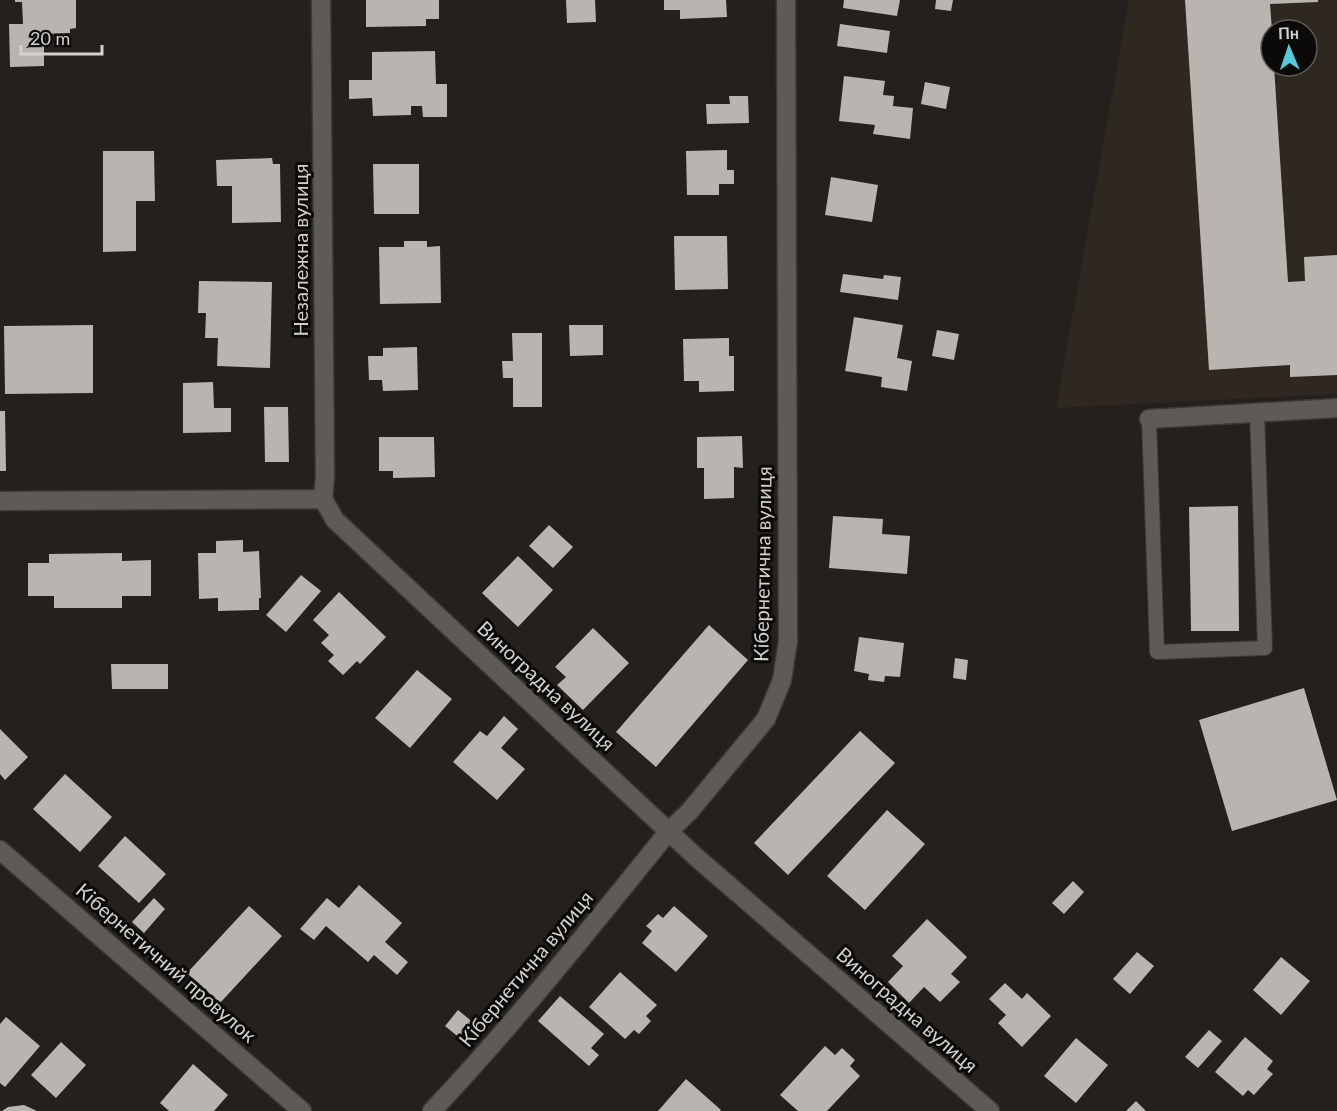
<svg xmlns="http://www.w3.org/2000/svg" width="1337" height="1111" viewBox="0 0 1337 1111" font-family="Lato,sans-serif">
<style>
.built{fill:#2f2820;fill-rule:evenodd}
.building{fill:#b8b5b1}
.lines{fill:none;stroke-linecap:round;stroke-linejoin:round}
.lane-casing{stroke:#3c3a37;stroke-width:16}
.street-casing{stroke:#3c3a37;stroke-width:21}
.lane{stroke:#5e5b57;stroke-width:14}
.street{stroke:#5e5b57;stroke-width:18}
.labels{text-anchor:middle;stroke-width:6;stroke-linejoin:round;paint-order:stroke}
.street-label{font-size:20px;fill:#d2d1ce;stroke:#0b0a09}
</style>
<rect width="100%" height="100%" fill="#23201d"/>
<path class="built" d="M1129,0h208v394l-281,14zM1271,30h36v36h-36z"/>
<path class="building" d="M15,0h61v28l-6,1v4l-26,1v32l-34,1 -1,-43h14l-1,-22h-7z
M366,0h73v19h-13v7l-60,1z
M566,0h29l1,22 -29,1z
M664,0h62l1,17 -47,2v-9h-16z
M844,0h56l-3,16 -54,-8z
M936,0h17l-2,11 -16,-2z
M1185,0h133v2l-48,2 2,26 -1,36h3l14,216 17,-1 -1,-24 33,-2v120l-47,2v-12l-81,5z
M840,24l50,7 -3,22 -50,-7z
M435,51l1,33h11v33h-24l-1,-11h-11v9l-38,1 -1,-18 -23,1v-19h23v-28z
M844,76l41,5 -2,14 11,1 -1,10 20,2 -3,31 -37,-5 2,-9 -36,-4z
M925,82l25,5 -4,22 -25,-5z
M729,96h19l1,27 -42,1 -1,-20h24z
M727,150v20h7v14h-15v11h-32l-1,-44z
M103,151h51l1,50h-19v50l-33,1z
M272,158l1,6h7l1,58 -49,1v-37h-15l-1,-26z
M373,164h46v50h-45z
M831,177l47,8 -6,37 -47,-7z
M674,236h53l1,53 -53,1z
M404,241h23v6l13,-1 1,57 -61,1 -1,-57h25z
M843,274l40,5 1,-4 17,2 -3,23 -58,-8z
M199,281l73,1 -2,86 -53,-2 1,-28h-13l1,-25h-8z
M854,317l49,8 -6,33 15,3 -5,30 -26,-4 1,-10 -37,-6z
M93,325v68l-88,1 -1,-68z
M569,325h34v30l-33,1z
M937,330l22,4 -5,26 -22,-4z
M512,333h30v74h-29v-29h-10l-1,-17h11z
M729,338v18h5v35l-35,1v-11h-15l-1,-42z
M417,347l1,43 -35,1 -1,-11h-13l-1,-24h15v-8z
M213,382l1,26h17v24l-48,1v-50z
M264,407h24l1,55h-24z
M0,411h5l1,60h-6z
M742,436l1,32 -9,-1v31l-30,1v-31h-7v-31z
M379,437h55l1,40 -42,1v-7h-14z
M1238,506l1,125h-48l-2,-124z
M833,516l50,3 -1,15 28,2 -3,38 -78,-6z
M549,525l24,22 -20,21 -24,-22z
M243,540v12l16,-1 2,47h-2v12l-41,1v-13l-19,1 -1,-46h18v-12z
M122,553v8l29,-1v36h-29v12h-68v-12h-26v-33h21v-9z
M518,556l35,34 -35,37 -36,-34z
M301,575l20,16 -35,41 -20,-17z
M339,592l47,45 -26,27 -3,-3 -14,14 -15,-14 6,-6 -13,-12 8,-8 -16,-15z
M709,625l39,35 -92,107 -40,-35z
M593,628l36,35 -46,47 -26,-25 9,-8 -11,-10z
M859,637l45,6 -4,34 -15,-1 -1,6 -16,-2 1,-6 -15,-3z
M955,658l13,2 -2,20 -13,-2z
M111,664h57v25h-56z
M417,670l35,29 -42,49 -35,-30z
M1304,688l33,112 -105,31 -33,-111z
M504,716l14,13 -17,19 24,21 -28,31 -44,-38 27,-31 7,5z
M0,729l28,28 -23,23 -5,-6z
M860,731l35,32 -107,112 -34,-32z
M65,774l47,43 -32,35 -47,-43z
M887,810l38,34 -60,66 -38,-34z
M125,836l41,38 -27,29 -41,-37z
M1073,881l11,11 -20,22 -12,-11z
M359,885l43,38 -17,19 23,20 -11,13 -23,-20 -6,7 -42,-36 -12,14 -14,-11 27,-31 12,10z
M154,898l11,11 -21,24 -12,-11z
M249,906l33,30 -62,67 -33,-30z
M674,906l34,30 -32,36 -34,-29 10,-12 -6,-5 12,-12 5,4z
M927,919l40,38 -16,17 9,8 -20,20 -16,-15 -15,16 -21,-21 15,-16 -11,-10z
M1137,952l17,14 -24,28 -17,-15z
M1281,957l29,24 -29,34 -28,-25z
M620,972l37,33 -11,11 5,5 -12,13 -5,-4 -9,9 -36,-32z
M1005,983l17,16 5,-6 24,23 -29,31 -24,-24 8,-8 -17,-16z
M560,996l44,38 -13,14 8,7 -10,11 -51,-45z
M458,1010l17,14 -13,16 -17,-14z
M6,1017l34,29 -35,41 -5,-4v-59z
M1209,1030l13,11 -24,27 -13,-11z
M1245,1037l28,24 -6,8 6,5 -19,21 -6,-5 -5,6 -28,-24z
M1076,1038l32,27 -32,38 -32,-27z
M61,1042l25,23 -30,33 -25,-23z
M825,1046l10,9 7,-7 13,12 -5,6 10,10 -33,35h-29l-18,-16z
M193,1064l35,31 -14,16h-45l-9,-8z
M686,1079l35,31 -1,1h-62z
M1136,1101l10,10h-20z
M24,1105l13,6h-35l6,-4z"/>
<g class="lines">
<g class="lane-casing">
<path id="lane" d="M1149,419l8,233 108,-4 -8,-235"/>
</g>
<g class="street-casing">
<path id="street" d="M321,0l4,477 -2,22
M1149,419l188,-11
M0,501l323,-2 12,21 361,337 294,254
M0,850l302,261
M432,1111c84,-89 160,-185 237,-280l20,-19 77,-93 16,-39 6,-39 -2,-641"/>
</g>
<use href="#lane" class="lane"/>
<use href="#street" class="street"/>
</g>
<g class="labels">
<g class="street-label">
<text transform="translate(301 250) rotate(-90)" y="7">Незалежна вулиця</text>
<text transform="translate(763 564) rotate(-89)" y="7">Кібернетична вулиця</text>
<text transform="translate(546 686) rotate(43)" y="7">Виноградна вулиця</text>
<text transform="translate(166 963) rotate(41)" y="7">Кібернетичний провулок</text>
<text transform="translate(526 969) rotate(-50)" y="7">Кібернетична вулиця</text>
<text transform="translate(907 1010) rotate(41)" y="7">Виноградна вулиця</text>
</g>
</g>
<g transform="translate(1289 48) rotate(358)"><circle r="28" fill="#0b0a09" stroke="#5b5a58" stroke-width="1.5"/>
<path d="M0-4.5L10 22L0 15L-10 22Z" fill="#53cbdb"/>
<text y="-9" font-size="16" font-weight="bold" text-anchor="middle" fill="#d2d1ce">Пн</text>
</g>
<path d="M21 45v9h81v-9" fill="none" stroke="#d2d1ce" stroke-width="3"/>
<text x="30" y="45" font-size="18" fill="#d2d1ce" stroke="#0b0a09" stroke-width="4.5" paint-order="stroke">20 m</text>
</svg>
